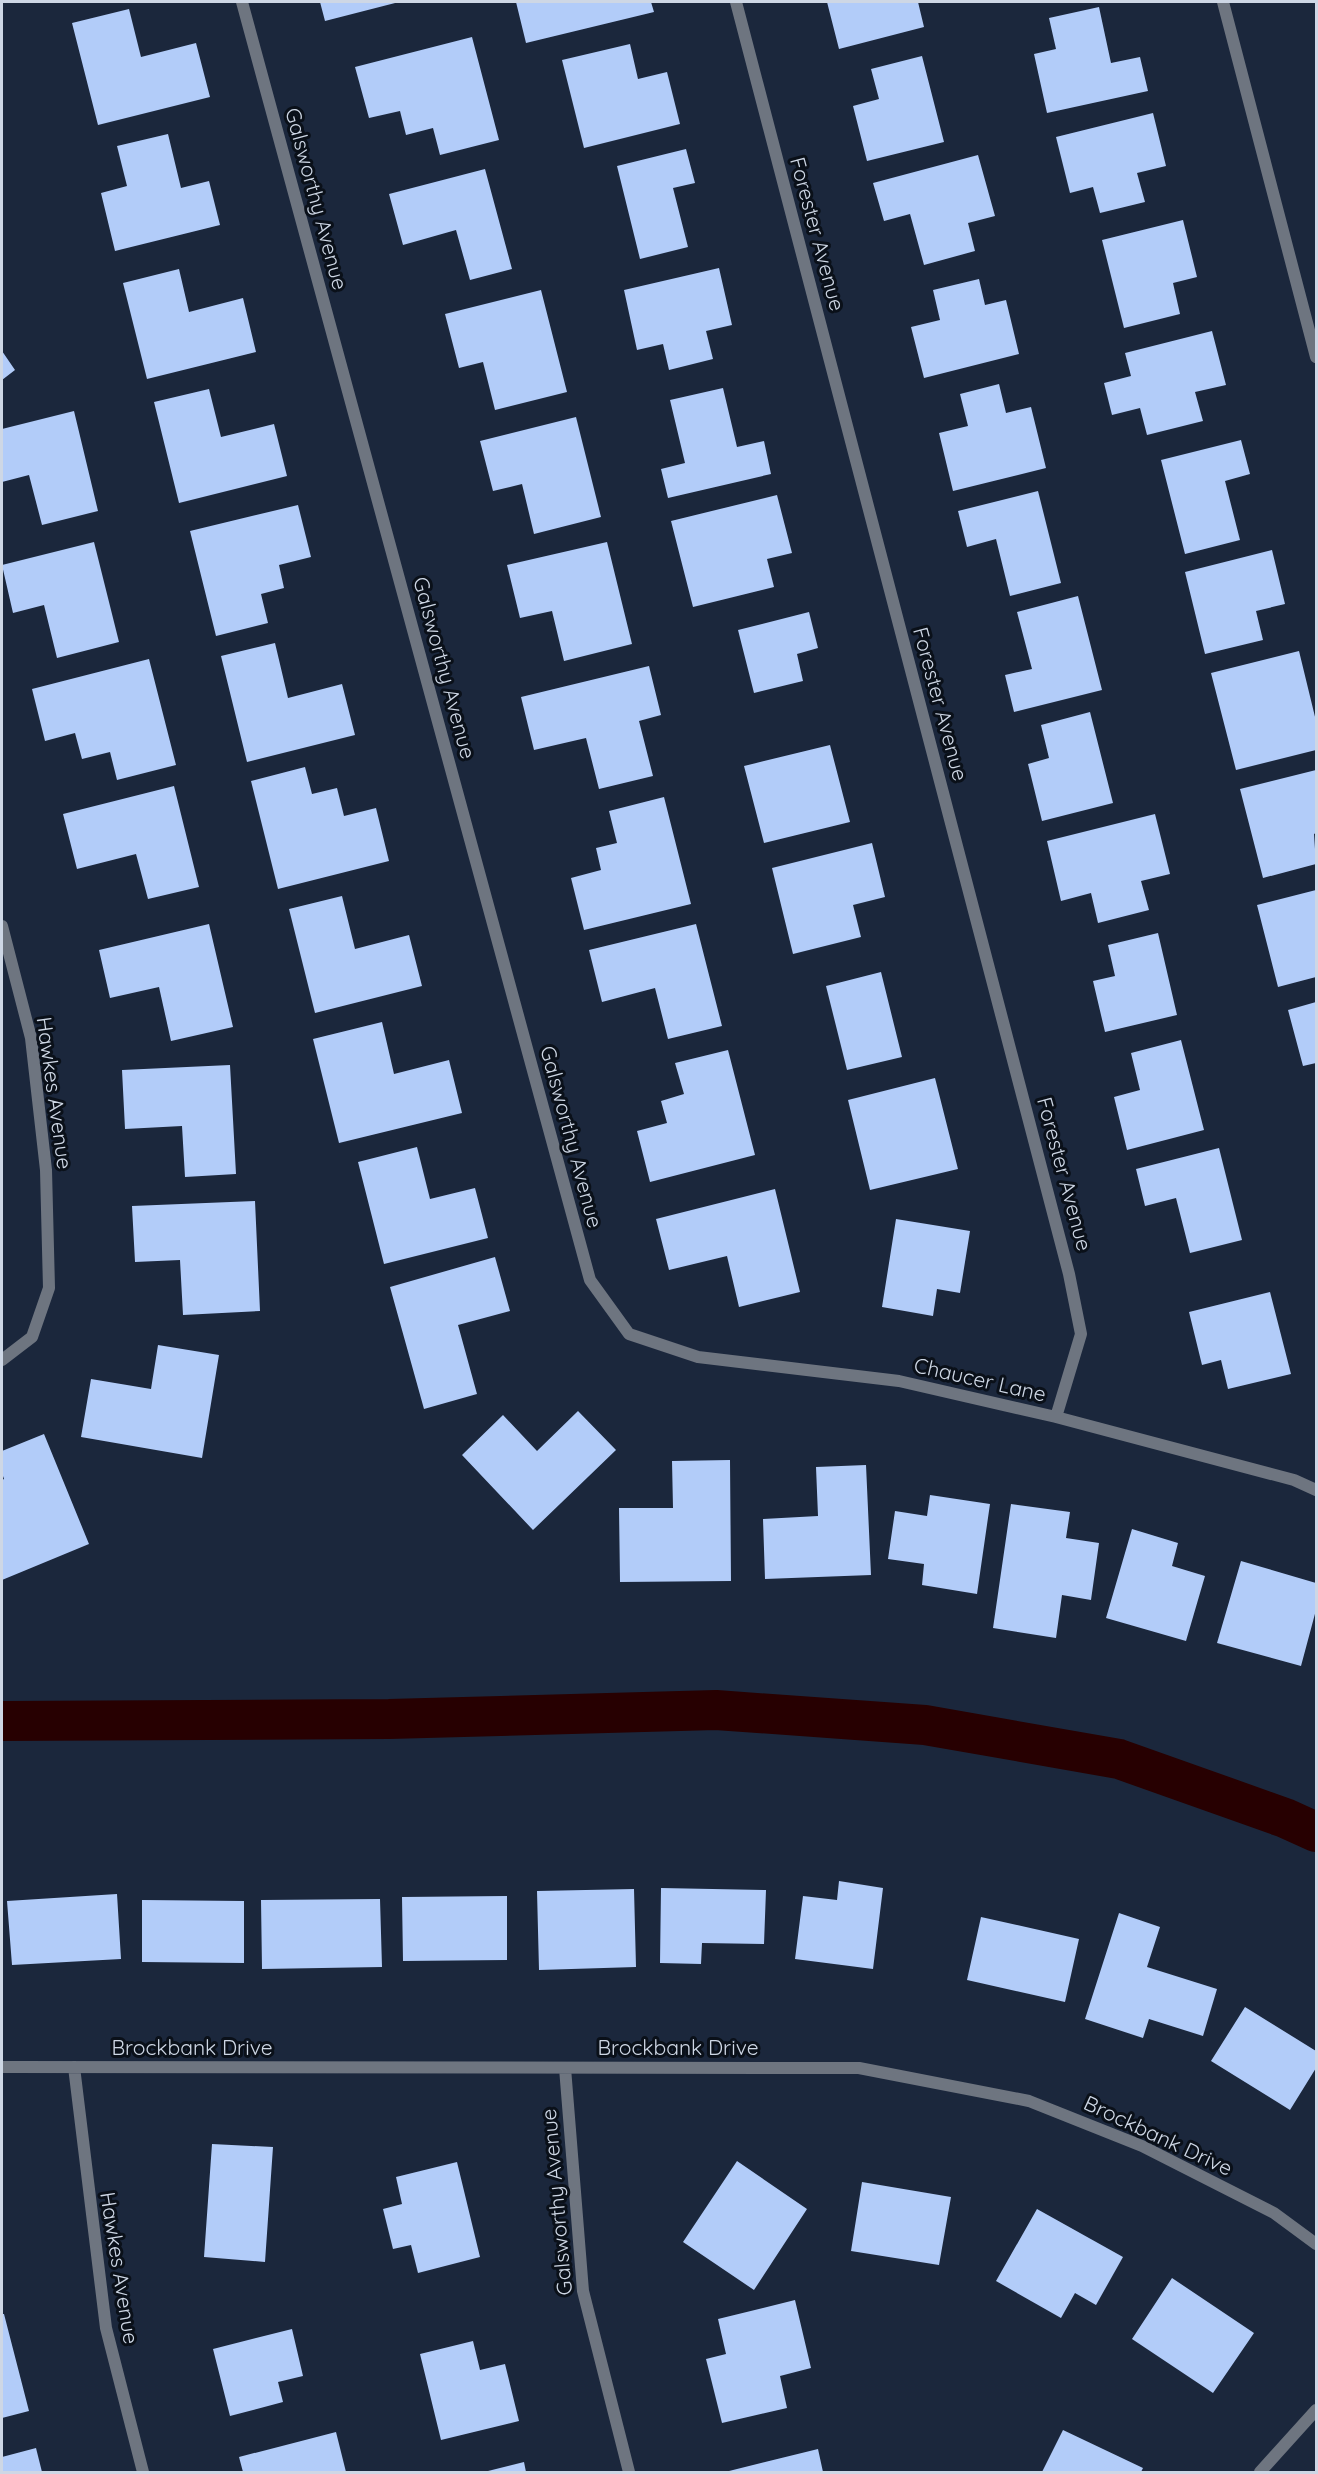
<svg xmlns="http://www.w3.org/2000/svg" width="1318" height="2474" viewBox="0 0 1318 2474" font-family="Quicksand,sans-serif">
<style>
.lines{fill:none;stroke-linecap:round;stroke-linejoin:round}
.canal{stroke:#270001;stroke-width:40}
.building{fill:#b2ccf9}
.minor{stroke:#6e7580;stroke-width:12}
.labels{text-anchor:middle;stroke-width:6;stroke-linejoin:round;paint-order:stroke}
.street-label{font-size:21px;fill:#ced7e5;stroke:#0a1019}
</style>
<rect width="100%" height="100%" fill="#1b273c"/>
<g class="lines">
<path class="canal" d="M2,1721l387,-2 327,-9 209,15 194,34 166,59 31,14"/>
</g>
<path class="building" d="M320,2h79l-74,19z
M516,2h135l3,10 -128,31z
M827,2h91l6,25 -85,22z
M1099,7l12,56 29,-6 8,34 -101,22 -13,-59 22,-5 -7,-31z
M129,9l12,48 55,-14 14,54 -112,28 -26,-102z
M472,37l27,103 -59,15 -7,-27 -27,7 -6,-24 -31,7 -14,-51z
M630,44l8,35 29,-7 13,52 -96,24 -22,-88z
M922,56l22,86 -77,19 -14,-55 26,-7 -8,-30z
M1153,113l13,53 -29,7 8,29 -45,11 -7,-26 -23,6 -14,-56z
M168,134l13,54 28,-7 11,44 -105,26 -14,-58 26,-7 -10,-40z
M686,149l9,34 -22,5 15,59 -48,12 -23,-93z
M978,155l17,61 -27,7 7,28 -51,14 -14,-51 -26,7 -11,-38z
M485,169l27,100 -42,11 -14,-50 -53,15 -14,-51z
M1183,220l14,57 -24,6 7,31 -56,14 -22,-88z
M719,268l13,57 -26,6 7,28 -44,11 -6,-26 -26,6 -13,-60z
M179,269l10,43 54,-14 13,54 -109,27 -24,-96z
M979,279l6,26 21,-5 13,54 -95,24 -13,-51 29,-7 -7,-30z
M541,290l26,102 -72,18 -12,-48 -24,6 -14,-54z
M1212,331l14,54 -31,7 8,29 -56,14 -7,-27 -28,7 -8,-32 27,-7 -6,-23z
M2,351l13,19 -13,10z
M999,384l7,29 25,-6 15,61 -93,23 -14,-58 29,-7 -8,-32z
M723,388l14,59 27,-6 7,33 -103,24 -7,-29 24,-6 -15,-63z
M209,389l12,48 53,-13 13,52 -108,27 -25,-101z
M74,411l24,100 -56,14 -13,-50 -27,7v-53z
M576,417l25,100 -67,17 -12,-50 -29,7 -13,-50z
M1241,440l9,34 -25,7 15,59 -55,14 -24,-94z
M1038,491l23,92 -51,13 -14,-57 -29,8 -9,-36z
M777,495l15,58 -25,6 7,28 -81,20 -22,-86z
M298,505l13,52 -32,8 5,23 -23,6 7,29 -52,13 -26,-105z
M94,542l25,100 -62,16 -13,-53 -31,8 -11,-48z
M607,542l25,102 -68,17 -12,-50 -32,7 -13,-53z
M1272,550l13,54 -29,7 7,29 -58,14 -20,-82z
M1078,596l24,94 -88,22 -9,-37 27,-6 -15,-57z
M809,612l9,36 -21,6 6,27 -49,12 -16,-63z
M275,643l13,55 54,-14 13,51 -108,27 -26,-106z
M1299,651l17,70v29l-80,20 -25,-97z
M149,659l27,106 -59,15 -7,-28 -28,7 -7,-26 -30,8 -13,-52z
M649,666l12,49 -22,6 14,55 -54,13 -13,-51 -52,12 -13,-53z
M1090,712l23,91 -71,18 -14,-57 21,-6 -8,-33z
M830,745l20,77 -86,21 -20,-77z
M305,767l7,27 25,-6 7,28 32,-8 13,53 -111,28 -27,-108z
M1316,770v63l-2,1 2,30 -53,14 -23,-89z
M174,786l25,101 -51,12 -12,-45 -59,15 -14,-55z
M664,797l27,107 -107,26 -13,-52 30,-8 -5,-22 21,-5 -8,-32z
M1155,814l15,60 -29,7 8,29 -51,13 -7,-30 -30,8 -14,-60z
M872,843l13,54 -32,8 8,32 -68,17 -21,-86z
M1316,890v87l-38,10 -21,-82z
M342,896l13,53 54,-14 13,51 -107,27 -26,-104z
M209,924l24,103 -62,14 -12,-54 -49,11 -11,-48z
M696,924l26,102 -54,13 -13,-51 -53,14 -13,-52z
M1158,933l19,82 -72,17 -12,-51 22,-5 -7,-31z
M881,972l21,85 -55,13 -21,-84z
M1316,1002v61l-13,3 -15,-56z
M382,1022l12,52 55,-14 13,53 -123,30 -26,-104z
M1181,1040l23,90 -77,20 -13,-53 26,-7 -9,-37z
M728,1050l27,105 -105,27 -13,-51 30,-8 -6,-22 23,-7 -9,-31z
M230,1065l6,109 -51,3 -3,-51 -57,3 -3,-59z
M935,1078l23,91 -88,21 -22,-90z
M417,1147l13,52 45,-11 13,50 -104,26 -26,-102z
M1219,1148l23,92 -52,13 -14,-55 -31,8 -9,-37z
M775,1189l25,103 -61,15 -12,-51 -58,14 -13,-51z
M255,1201l5,110 -77,4 -3,-55 -45,2 -3,-56z
M896,1219l74,12 -10,62 -23,-4 -4,27 -51,-9z
M495,1257l15,54 -52,14 19,69 -53,15 -34,-122z
M1270,1292l21,82 -63,15 -7,-29 -19,5 -13,-53z
M158,1345l61,10 -17,103 -121,-21 10,-58 60,10z
M578,1411l38,39 -83,80 -71,-75 41,-40 34,36z
M44,1434l45,110 -87,36v-100l2,-1 -2,-6v-22z
M730,1460l1,121 -111,1 -1,-74h54l-1,-47z
M866,1465l5,110 -106,4 -2,-60 55,-3 -2,-49z
M930,1495l60,9 -13,90 -55,-9 2,-21 -36,-5 7,-48 32,5z
M1011,1504l59,8 -4,26 33,5 -8,57 -29,-5 -6,43 -63,-10z
M1132,1529l46,14 -6,23 33,10 -19,65 -80,-23z
M1241,1561l75,22v27l-15,56 -84,-23z
M839,1881l44,7 -10,81 -78,-10 8,-63 34,4z
M661,1888l105,2 -2,54 -62,-1 -1,21 -41,-1z
M634,1889l2,78 -97,3 -2,-79z
M117,1894l4,65 -109,6 -5,-64z
M507,1896v64l-104,1 -1,-64z
M380,1899l2,68 -120,2 -1,-69z
M142,1900l102,1v62l-102,-1z
M1119,1913l41,14 -13,40 70,22 -14,47 -54,-17 -6,19 -58,-19z
M981,1917l98,22 -14,63 -98,-22z
M1245,2007l71,44v17l-26,42 -79,-49z
M212,2144l61,3 -8,115 -61,-5z
M737,2161l70,48 -53,81 -71,-48z
M457,2162l23,95 -62,16 -7,-28 -18,4 -10,-40 19,-5 -6,-27z
M862,2182l89,15 -12,68 -88,-14z
M1037,2209l86,48 -27,48 -21,-12 -14,25 -65,-37z
M1172,2278l82,55 -41,60 -81,-54z
M795,2300l16,68 -31,8 7,32 -65,15 -16,-64 20,-5 -8,-35z
M2,2314h2l25,97 -27,7z
M292,2329l11,47 -25,6 5,20 -53,14 -17,-67z
M473,2341l7,29 25,-6 14,57 -78,19 -21,-86z
M1063,2430l80,38 -2,4h-99z
M336,2432l10,40h-103l-4,-15z
M36,2448l6,24h-40v-15z
M818,2449l5,23h-98z
M524,2462l2,10h-42z"/>
<g class="lines">
<path class="minor" d="M242,2l348,1278 39,54 69,23 201,24 157,36 238,63 22,10
M736,2l333,1272 12,60 -25,83
M1223,2l93,355
M2,926l29,112 15,132 3,118 -17,49 -30,23
M2,2067l857,1 170,33 113,45 132,67 42,31
M74,2067l32,261 37,144
M565,2068l18,223 46,181
M1260,2472l56,-62"/>
</g>
<g class="labels">
<g class="street-label">
<text transform="translate(316 199) rotate(75)" y="7">Galsworthy Avenue</text>
<text transform="translate(817 234) rotate(75)" y="7">Forester Avenue</text>
<text transform="translate(444 668) rotate(75)" y="7">Galsworthy Avenue</text>
<text transform="translate(940 704) rotate(75)" y="7">Forester Avenue</text>
<text transform="translate(54 1093) rotate(82)" y="7">Hawkes Avenue</text>
<text transform="translate(571 1137) rotate(75)" y="7">Galsworthy Avenue</text>
<text transform="translate(1064 1174) rotate(75)" y="7">Forester Avenue</text>
<text transform="translate(980 1380) rotate(13)" y="7">Chaucer Lane</text>
<text x="192" y="2055">Brockbank Drive</text>
<text x="678" y="2055">Brockbank Drive</text>
<text transform="translate(1158 2136) rotate(25)" y="7">Brockbank Drive</text>
<text transform="translate(557 2202) rotate(-95)" y="7">Galsworthy Avenue</text>
<text transform="translate(119 2268) rotate(81)" y="7">Hawkes Avenue</text>
</g>
</g>
<rect width="1318" height="2474" fill="none" stroke="#ced7e5" stroke-width="6"/>
</svg>
